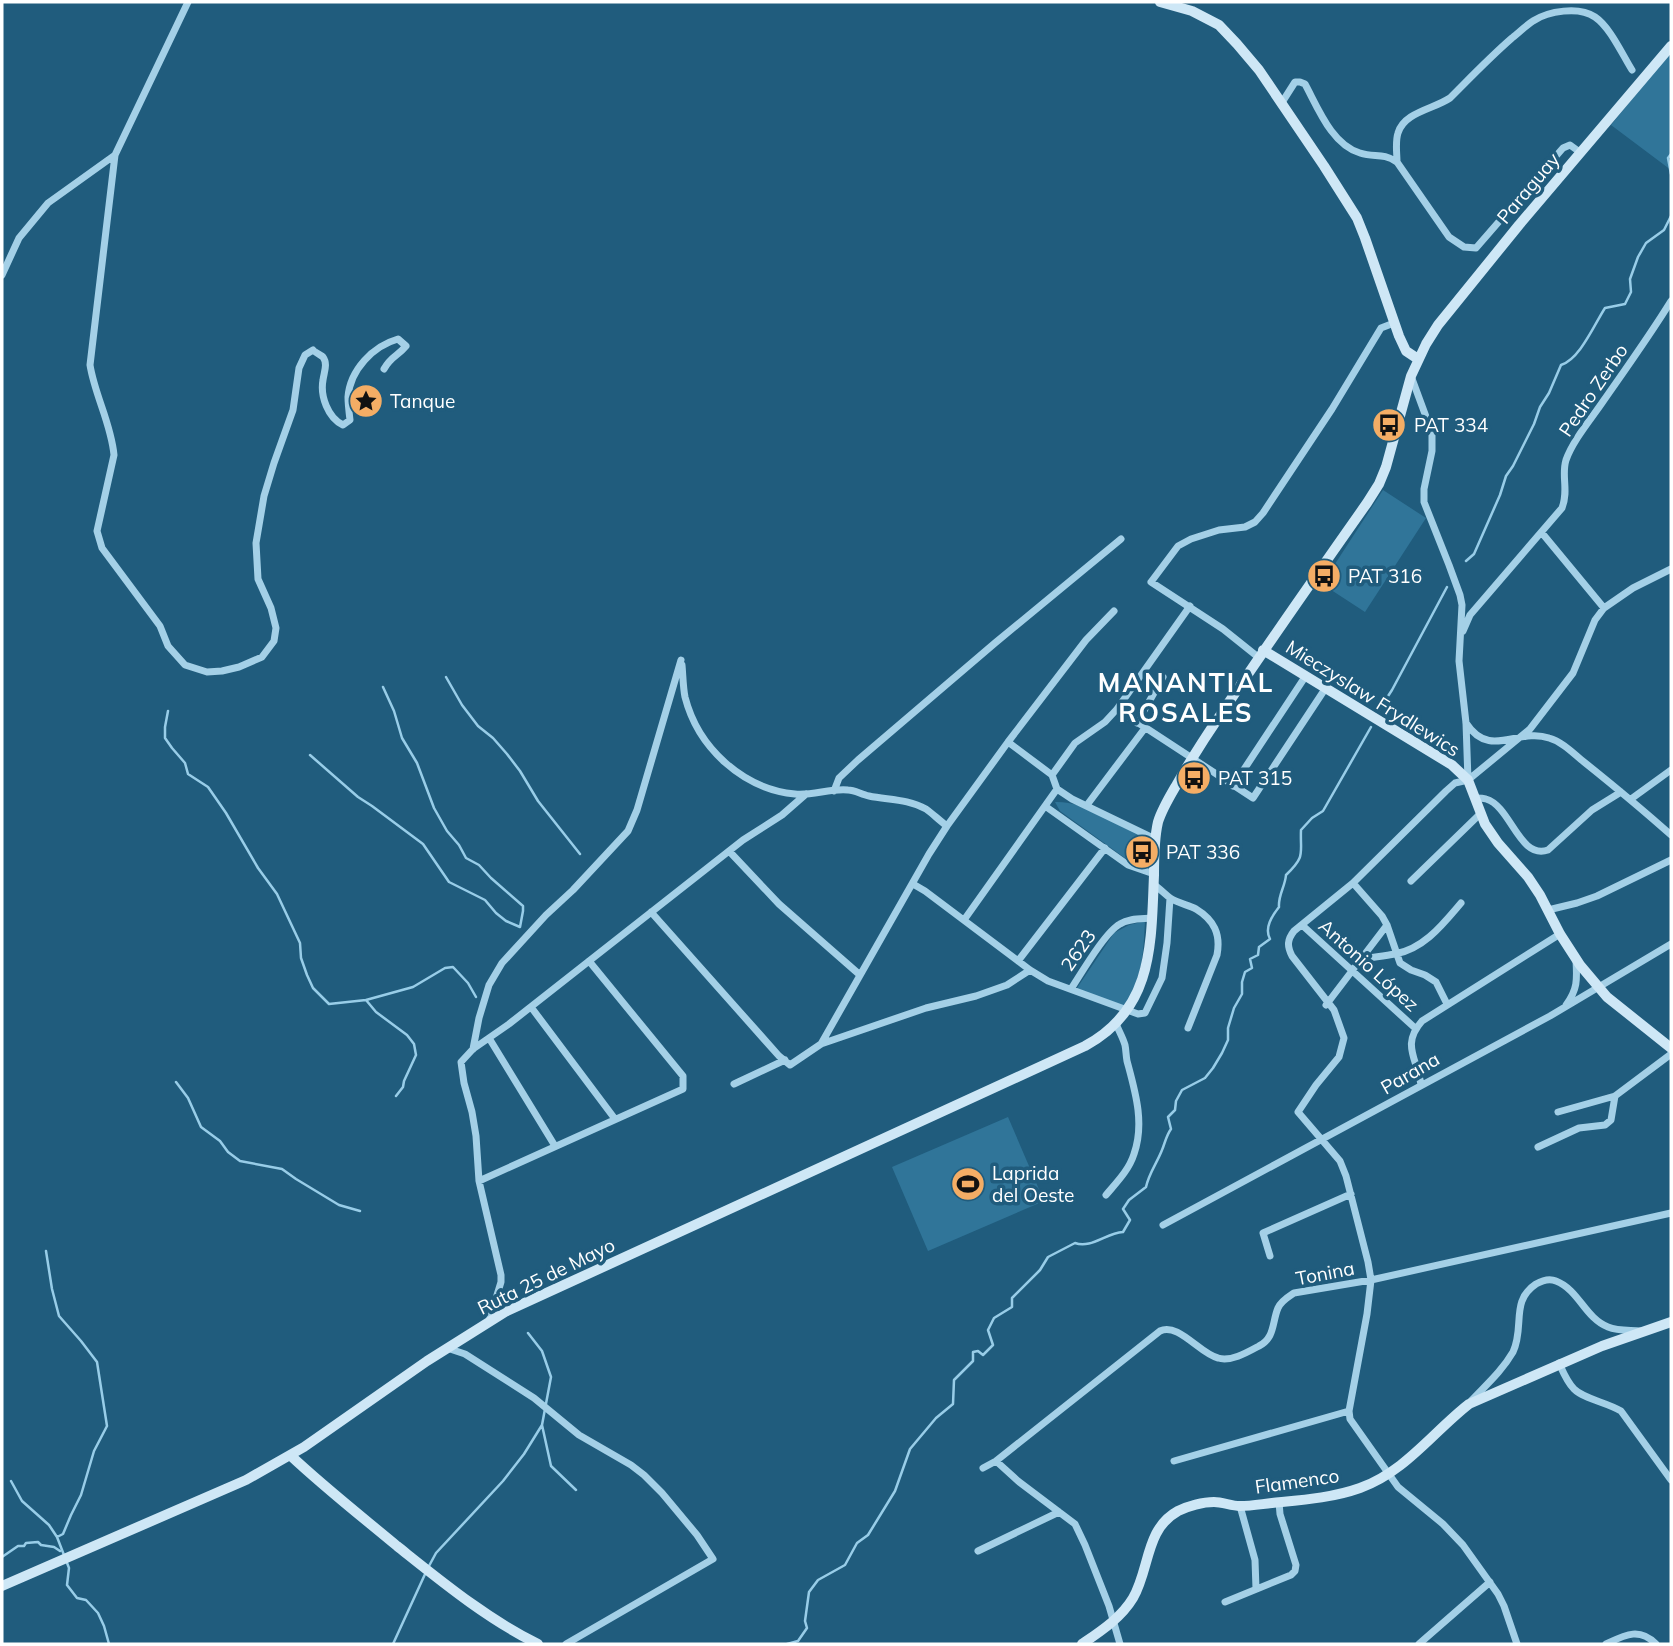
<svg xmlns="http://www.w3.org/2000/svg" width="1673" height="1646" viewBox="0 0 1673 1646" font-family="Mulish,sans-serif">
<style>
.green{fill:#307599}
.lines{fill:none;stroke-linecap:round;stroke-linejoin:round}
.stream{stroke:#98cde8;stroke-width:2.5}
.street{stroke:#a4d0e7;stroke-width:7}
.secondary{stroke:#cee7f6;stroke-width:10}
.labels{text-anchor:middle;stroke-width:7;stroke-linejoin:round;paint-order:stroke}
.street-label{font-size:19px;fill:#fff;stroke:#205c7d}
.poi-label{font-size:19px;fill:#fff;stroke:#205c7d;text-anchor:start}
.district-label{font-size:26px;font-weight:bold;letter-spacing:2px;fill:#fff;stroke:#205c7d}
</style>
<rect width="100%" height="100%" fill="#205c7d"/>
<path class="green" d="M1671,51v119l-60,-45z
M1383,490l43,28 -61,94 -43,-28z
M1055,802c31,-1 67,24 95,37l1,30 -22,-8 -69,-50z
M1145,921c-2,35 -2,54 -20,85l-50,-15 39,-58 15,-8z
M1008,1117l36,84 -116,50 -36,-84z"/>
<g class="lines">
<path class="stream" d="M1671,154l-3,4 3,16
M1466,561l8,-7 26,-59 6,-19 7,-10 21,-42 6,-17 9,-14 12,-28c19,-6 33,-40 44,-57l20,-4 6,-12 -1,-13 8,-22 8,-14 18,-13 7,-14
M446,677l16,28 16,21 15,12 14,16 13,17 18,30 42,53
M1379,710l13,-20 55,-103
M168,711l-3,16v11l7,10 13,15 3,11 20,13 18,26 32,55 19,26 23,49 1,15 6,17 6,13 16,16 37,-4 10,12 31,23 7,9 2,11 -12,26 -1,6 -7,9
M310,755l48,42 14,9 51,38 26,38 36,18 11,13 10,8 14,6 3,-16v-5l-32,-28 -12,-13 -13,-7 -7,-13 -12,-14 -13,-23 -17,-45 -15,-25 -8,-27 -11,-24
M366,1000l47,-13 32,-19 8,-1 15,16 8,14
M176,1082l12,16 13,29 19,14 8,11 12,9 42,8 14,10 43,26 21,6
M46,1251l6,38 7,27 22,25 16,21 10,64 -13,25 -13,44 -10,20 -8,19 -6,3
M542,1425l9,41 25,24
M11,1481l11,20 27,24 8,12 12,31 -2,17 10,13 9,2 12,13 6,13 5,18
M2,1557l16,-11h6l2,-3 12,-1 3,3 13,2 6,4
M429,1566l7,-13 67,-72 21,-27 18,-29 9,-48 -9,-26 -14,-18
M393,1644l33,-72
M787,1644l11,-3 9,-13 -2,-7 4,-29 9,-12 27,-15 12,-22 11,-8 27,-44 15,-42 26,-31 17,-14 1,-24 19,-19v-9l5,-1 5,4 10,-10 -5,-15 6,-12 18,-11v-9l28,-28 8,-13 27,-14c16,6 31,-10 48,-11l7,-12 -7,-11 6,-9 17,-13c3,-14 11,-24 16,-37 3,-7 4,-14 9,-21l-3,-12 7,-7 1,-9 6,-11 23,-12 8,-10 9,-15 6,-13v-12l6,-20 8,-14v-12l3,-10 7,-4 -2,-9 8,-4 1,-8 11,-8c-6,-11 2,-23 9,-32 -1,-12 6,-20 7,-32 20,-19 14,-21 15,-45l11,-12 11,-7 48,-84"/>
<path class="street" d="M188,2l-73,153 -25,210c5,31 21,58 24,90l-17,76 5,17 58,78 8,20 17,19 22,7 15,-1 17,-4 23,-10 12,-16 2,-13 -5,-20 -13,-29 -2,-36 8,-47 10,-33 19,-53 6,-42 6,-13 8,-5c0,1 9,6 10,7 5,7 1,15 0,23 -3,16 5,38 20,45l7,-5c-1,-8 -2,-16 -2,-23 2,-27 25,-51 50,-58l8,7c-8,10 -15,10 -22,23
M1281,104l14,-22h5l5,2c13,24 27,61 55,69 15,5 22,-1 37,9l52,75 15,10 12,1 87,-100 7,-3 11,8
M1397,162c0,-9 -2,-20 1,-29 6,-21 36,-24 52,-35 20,-20 40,-41 62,-60 7,-5 13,-12 21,-17 15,-10 46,-15 62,-4 15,10 27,37 37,53
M2,275l17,-37 29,-35 67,-48
M1411,376l21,57v18l-8,38v13l25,63 11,30 2,10 -3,56 7,62 2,57
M1542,533l62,75
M1463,631l7,-16 92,-107c7,-18 -1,-32 4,-48 7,-20 26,-42 38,-60 23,-33 46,-65 67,-99
M1258,657l-35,-28 -72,-47 27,-36 13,-7 28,-9 26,-3 10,-5 8,-9 69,-104 49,-81 13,-5
M682,665c1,11 1,22 3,32 13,51 58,92 110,97 17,2 36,-6 53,-4 7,0 14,5 21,6 19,4 39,3 57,13 7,5 14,12 21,17
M1117,709l136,89 72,-109
M1137,723l26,-46
M1466,723c24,37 52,4 83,15 14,4 25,16 35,24 30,24 59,48 87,73
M1008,742l44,33
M1233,786l72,-109
M1057,789l15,10 83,40
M834,791l5,-13 19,-18 137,-117 126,-104
M1475,798c3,0 8,0 11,1 25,7 33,61 62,51l44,-40 29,-18
M1631,799l40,-29
M1087,805l58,-77
M1045,806l83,59 26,9
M729,851l50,53 81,71
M1411,881l69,-67
M1353,883l29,33 5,9 13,38 11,7 14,5 11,7 11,22
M913,884l12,7 105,79 18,11 90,33 7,-1 17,-35 5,-35 3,-45
M1153,884c6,4 12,10 17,14 8,5 18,7 26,11 18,11 25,25 21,46l-29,73
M1548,910l29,-7 20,-7 74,-36
M651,912l128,144 11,9 31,-21 105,-36 50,-12 31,-11 23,-15
M964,920l93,-131 -5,-14 23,-32 30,-21 12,-13 73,-103
M1302,925l113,103
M1361,959c12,-2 23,-3 34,-5 29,-5 48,-30 66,-51
M1018,961l87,-113
M1071,989c10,-15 34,-57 49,-65 9,-6 21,-5 32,-6
M1326,1005l61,-80
M1566,1005c12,-16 11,-26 10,-45
M531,1007l84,112
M489,1038l66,108
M821,1044l108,-190 18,-28 61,-84 78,-102 28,-29
M473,1049l6,-31 10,-33 13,-22 44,-48 27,-25 55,-59 9,-21 44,-150
M734,1084l51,-24
M1421,1085c-4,-27 -20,-40 1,-64l138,-87
M1558,1112l57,-16 56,-42
M1538,1147l41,-19 26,-3 6,-5 4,-24
M479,1181l204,-92v-13l-94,-115
M1106,1195c11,-13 23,-25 28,-41 11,-31 1,-63 -7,-93 -1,-5 -1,-11 -2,-16 -2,-7 -6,-14 -9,-21
M1163,1225l387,-209 121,-72
M1270,1256l-7,-23 88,-39
M489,1321l12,-39v-7l-22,-94 -3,-45 -4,-24 -8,-29 -3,-21 12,-13 36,-25 234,-184 39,-25 24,-21
M447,1348l18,6 69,44 45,37 52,30 13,10 18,18 35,42 16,24 -147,85
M1559,1363c4,9 8,19 15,26 10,10 32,13 47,22l50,69
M1471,1401c15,-16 31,-30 42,-49 12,-25 -3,-51 23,-68 7,-4 13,-6 20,-3 23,9 29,37 52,46 10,4 21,3 32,4
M996,1461l22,20 57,43 10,21 24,61 11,38
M1174,1461l175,-50
M983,1468l13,-7 164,-130c18,-9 40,23 58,27 13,4 30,-6 41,-12 16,-8 13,-24 19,-38 3,-7 10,-11 16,-15l77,-13 300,-67
M1240,1506l15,54 1,29
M978,1551l81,-39
M1225,1602l66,-27 4,-4 1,-6 -16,-51 -1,-12
M1419,1644l71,-62
M1517,1644l-13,-38 -6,-12 -35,-49 -20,-21 -45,-37 -48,-68 -1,-8 18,-97 4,-34 -3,-18 -22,-86 -6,-15 -42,-49 18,-27 23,-28 5,-19 -10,-28 -42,-54c-5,-10 -5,-16 2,-25l59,-48 93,-92 9,-8 13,-3 62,-51 43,-56 22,-53 9,-12 29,-20 38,-19
M1606,1644c19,-9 33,-17 50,0"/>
<path class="secondary" d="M1160,2l32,9 27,14 18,19 22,26 65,96 33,52 8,20 34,98 7,15 12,8
M1263,650l189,115 16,15 17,44 13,19 30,34 12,18 20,39 20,31 27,32 64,51
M290,1455c34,32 71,61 107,91 44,35 90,73 141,98
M2,1586l244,-106 58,-33 123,-86 78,-49 580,-266c69,-37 66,-103 69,-171 0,-18 0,-36 4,-53 4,-13 12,-26 19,-38 13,-23 27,-45 42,-67 48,-72 98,-143 148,-214l12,-19 7,-17 25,-91 15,-32 12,-19 81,-100 152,-179
M1082,1644c19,-13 39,-26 51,-46 17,-29 12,-69 45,-87 10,-5 25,-9 36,-9 9,0 17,4 26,4 11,0 22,-2 32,-3 30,-3 60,-5 88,-15 45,-16 73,-56 109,-84l133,-58 69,-24"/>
</g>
<defs>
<g id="sight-disc" transform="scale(1.75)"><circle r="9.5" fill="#f4ad65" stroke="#205c7d"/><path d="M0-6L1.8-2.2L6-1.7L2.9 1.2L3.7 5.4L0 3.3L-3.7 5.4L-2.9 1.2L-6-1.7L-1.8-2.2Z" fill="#111"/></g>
<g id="bus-disc" transform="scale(1.75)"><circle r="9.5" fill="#f4ad65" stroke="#205c7d"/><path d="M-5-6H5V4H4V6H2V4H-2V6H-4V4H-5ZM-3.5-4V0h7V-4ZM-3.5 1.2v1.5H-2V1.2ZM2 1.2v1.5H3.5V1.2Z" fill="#111"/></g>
<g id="stadium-disc" transform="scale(1.75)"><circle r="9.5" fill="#f4ad65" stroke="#205c7d"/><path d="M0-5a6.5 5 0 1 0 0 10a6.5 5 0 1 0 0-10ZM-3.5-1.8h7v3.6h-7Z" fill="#111"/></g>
</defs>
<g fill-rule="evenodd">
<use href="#sight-disc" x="366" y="401"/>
<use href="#bus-disc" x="1389" y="425"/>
<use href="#bus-disc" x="1324" y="576"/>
<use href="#bus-disc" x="1194" y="778"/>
<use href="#bus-disc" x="1142" y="852"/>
<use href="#stadium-disc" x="968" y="1184"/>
</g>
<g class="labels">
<g class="street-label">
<text transform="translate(1528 188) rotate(-50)" y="7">Paraguay</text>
<text transform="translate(1593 390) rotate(-56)" y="7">Pedro Zerbo</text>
<text transform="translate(1373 698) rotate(32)" y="7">Mieczyslaw Frydlewics</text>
<text transform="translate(1078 950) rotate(-55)" y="7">2623</text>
<text transform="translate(1369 965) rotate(42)" y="7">Antonio López</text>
<text transform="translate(1410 1073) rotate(-30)" y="7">Parana</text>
<text transform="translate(1325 1273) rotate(-11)" y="7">Tonina</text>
<text transform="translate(546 1276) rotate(-26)" y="7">Ruta 25 de Mayo</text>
<text transform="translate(1297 1481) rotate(-8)" y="7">Flamenco</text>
</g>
<g class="poi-label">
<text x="390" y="408">Tanque</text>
<text x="1414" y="432">PAT 334</text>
<text x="1348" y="583">PAT 316</text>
<text x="1218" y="785">PAT 315</text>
<text x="1166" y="859">PAT 336</text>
<text x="992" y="1180">Laprida<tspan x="992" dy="22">del Oeste</tspan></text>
</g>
<g class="district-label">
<text x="1186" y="692">MANANTIAL<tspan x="1186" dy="30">ROSALES</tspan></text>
</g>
</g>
<rect width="1673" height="1646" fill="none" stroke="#ffffff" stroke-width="7"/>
</svg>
